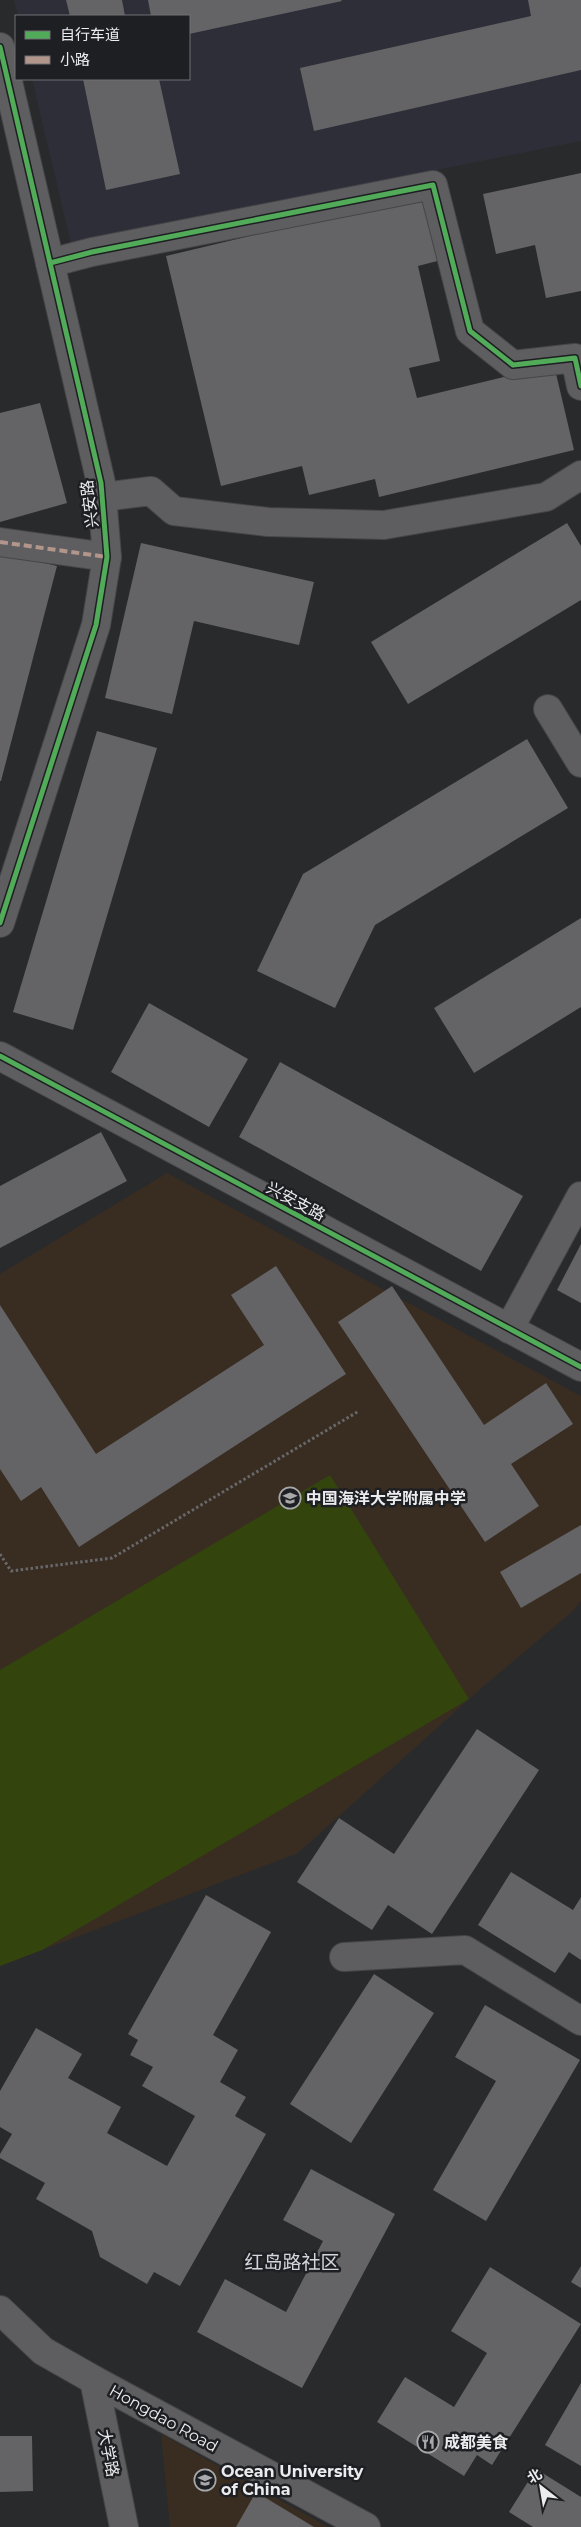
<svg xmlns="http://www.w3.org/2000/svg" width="581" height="2527" viewBox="0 0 581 2527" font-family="Montserrat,'Noto Sans SC',sans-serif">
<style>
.built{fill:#2d2e38}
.education{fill:#392d22}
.green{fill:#33450d}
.building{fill:#646466}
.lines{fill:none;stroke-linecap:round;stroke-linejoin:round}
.street-casing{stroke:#464649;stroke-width:30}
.secondary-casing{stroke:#464649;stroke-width:30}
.path{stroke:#68686a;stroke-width:3;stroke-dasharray:2.5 2.5;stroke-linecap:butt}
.street{stroke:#5e5e60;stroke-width:28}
.secondary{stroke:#5e5e60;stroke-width:28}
.quiet{stroke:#b2968c;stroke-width:4;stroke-dasharray:8 4;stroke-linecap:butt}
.cycleway-casing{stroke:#1e1f23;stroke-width:8}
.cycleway{stroke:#51ab58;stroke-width:5}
.labels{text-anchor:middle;stroke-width:5;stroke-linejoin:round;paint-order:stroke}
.street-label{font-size:16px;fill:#ececef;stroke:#1e1f23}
.poi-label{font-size:16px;font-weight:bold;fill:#ececef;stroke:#1e1f23;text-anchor:start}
.quarter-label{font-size:19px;fill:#d5d6dc;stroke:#1e1f23}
</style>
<rect width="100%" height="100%" fill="#292a2c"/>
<path class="built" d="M14,0h567v141l-510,103 -39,-165h157v-63h-171z"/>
<path class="education" d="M167,1173l414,223v205l-8,10 -95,80 -180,162 -298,113v-692z
M161,2434l167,93h-158z"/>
<path class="green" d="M330,1475l139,224 -427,251 -42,16v-296z"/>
<path class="building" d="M66,0h56l3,16h-55z
M148,0h193l1,1 -153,33v-18h-38z
M528,0h53v70l-267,61 -14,-63 231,-52z
M83,79h76l21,95 -74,16z
M581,173v118l-35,7 -11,-53 -39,9 -13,-60z
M433,192l16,66 -31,8 22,95 -31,7 8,30 137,-33 20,85 -195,47 -4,-18 -66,16 -7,-29 -81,20 -55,-230z
M40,403l27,100 -67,19v-109z
M567,523l14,23v54l-173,104 -37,-62z
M141,543l173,39 -15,63 -105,-24 -22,93 -67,-16z
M0,552l57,14 -56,215h-1z
M97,731l60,17 -84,282 -60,-18z
M527,739l41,69 -193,117 -40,83 -78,-37 46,-97z
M581,918v89l-107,66 -40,-65z
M149,1003l99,56 -39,68 -98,-55z
M280,1062l243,134 -42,75 -242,-134z
M101,1132l26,49 -127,67v-62z
M581,1244v59l-24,-13z
M276,1266l70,108 -267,173 -38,-60 -20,14 -21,-32v-164l96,149 168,-109 -33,-50z
M392,1286l92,139 62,-42 27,41 -62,40 28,42 -54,36 -147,-220z
M581,1525v48l-60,35 -21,-36z
M477,1729l62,41 -107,164 -44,-29 -16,25 -75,-48 42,-64 55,36z
M511,1872l62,38 8,-13v63l-12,-8 -14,21 -77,-48z
M206,1895l65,37 -58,103 25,15 -18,32 26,15 -11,19 31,18 -86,152 -26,-14 -7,12 -47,-27 -8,-26 -56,-32 9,-16 -45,-25v-4l12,-20 -12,-7v-36l36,-63 46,26 -14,24 53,29 -14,26 60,33 28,-50 -53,-30 11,-19 -23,-12 8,-15 -10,-6z
M374,1974l60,39 -83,130 -61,-39z
M485,2005l95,55 -94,161 -53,-31 63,-109 -41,-24z
M311,2169l84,45 -93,174 -105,-56 28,-53 61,33 37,-71 -40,-21z
M581,2266v22l-10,-6z
M490,2267l91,57 -89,141 -15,-10 -13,21 -87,-54 28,-45 49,30 33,-54 -36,-22z
M581,2383v83l-36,-21z
M0,2436h32l1,55 -33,1z
M536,2469l45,28v30h-48l-24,-15z
M256,2492l58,35h-78z"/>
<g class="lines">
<g class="street-casing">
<path id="street" d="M50,263l42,-11 341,-67 37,146 43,34 62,-7 6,28
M103,497l48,-6 23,20 94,11 116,3 162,-28 35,-22
M0,542l107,15
M548,709l33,54
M509,1329l72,-133
M344,1957l121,-7 116,71
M94,2380l272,147"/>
</g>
<g class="secondary-casing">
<path id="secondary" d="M0,47l101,436 6,74 -11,68 -96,298
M0,1056l581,311
M0,2310l43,41 51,29 30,147"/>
</g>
<path class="path" d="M0,1554l11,17 101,-13 247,-147"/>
<use href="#street" class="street"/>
<use href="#secondary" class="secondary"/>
<path class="quiet" d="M0,542l107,15"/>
<g class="cycleway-casing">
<path id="cycleway" d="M0,47l101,436 6,74 -11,68 -96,298
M50,263l42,-11 341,-67 37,146 43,34 62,-7 6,28
M0,1056l581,311"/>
</g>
<use href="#cycleway" class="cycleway"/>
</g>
<defs>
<g id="school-ring" transform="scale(1.125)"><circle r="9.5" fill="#1e1f23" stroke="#a8a8ab" stroke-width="1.5"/><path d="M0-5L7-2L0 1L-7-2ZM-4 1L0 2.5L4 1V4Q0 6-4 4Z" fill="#a8a8ab"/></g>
<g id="restaurant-ring" transform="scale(1.125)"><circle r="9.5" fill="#1e1f23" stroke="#a8a8ab" stroke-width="1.5"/><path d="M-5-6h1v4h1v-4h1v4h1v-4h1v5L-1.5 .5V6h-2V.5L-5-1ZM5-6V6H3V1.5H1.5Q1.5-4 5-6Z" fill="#a8a8ab"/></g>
<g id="university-ring" transform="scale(1.125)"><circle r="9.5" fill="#1e1f23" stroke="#a8a8ab" stroke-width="1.5"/><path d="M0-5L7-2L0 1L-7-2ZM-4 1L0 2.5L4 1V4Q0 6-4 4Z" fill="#a8a8ab"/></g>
</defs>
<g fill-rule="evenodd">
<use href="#school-ring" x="290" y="1498"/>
<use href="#restaurant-ring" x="428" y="2442"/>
<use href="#university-ring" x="205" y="2480"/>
</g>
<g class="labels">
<g class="street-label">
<text transform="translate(89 504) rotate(-97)" y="6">兴安路</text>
<text transform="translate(296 1201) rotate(28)" y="6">兴安支路</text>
<text transform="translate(164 2418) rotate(29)" y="6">Hongdao Road</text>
<text transform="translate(109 2453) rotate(79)" y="6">大学路</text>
</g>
<g class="poi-label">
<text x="306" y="1504">中国海洋大学附属中学</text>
<text x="444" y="2448">成都美食</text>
<text x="221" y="2477">Ocean University<tspan x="221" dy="18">of China</tspan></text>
</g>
<g class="quarter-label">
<text x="292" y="2269">红岛路社区</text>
</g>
</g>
<rect x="15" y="15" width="175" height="65" fill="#1e1f23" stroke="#707175"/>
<rect x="25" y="31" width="25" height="8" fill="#51ab58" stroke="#707175"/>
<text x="60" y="40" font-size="15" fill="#ececef">自行车道</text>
<rect x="25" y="56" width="25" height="8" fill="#b2968c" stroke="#707175"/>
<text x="60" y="65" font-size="15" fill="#ececef">小路</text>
<g transform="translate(541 2487) rotate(329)" stroke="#1e1f23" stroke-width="4" paint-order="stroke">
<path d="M0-4L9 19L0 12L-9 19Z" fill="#ececef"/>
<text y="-8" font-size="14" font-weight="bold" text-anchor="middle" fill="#ececef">北</text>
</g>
</svg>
